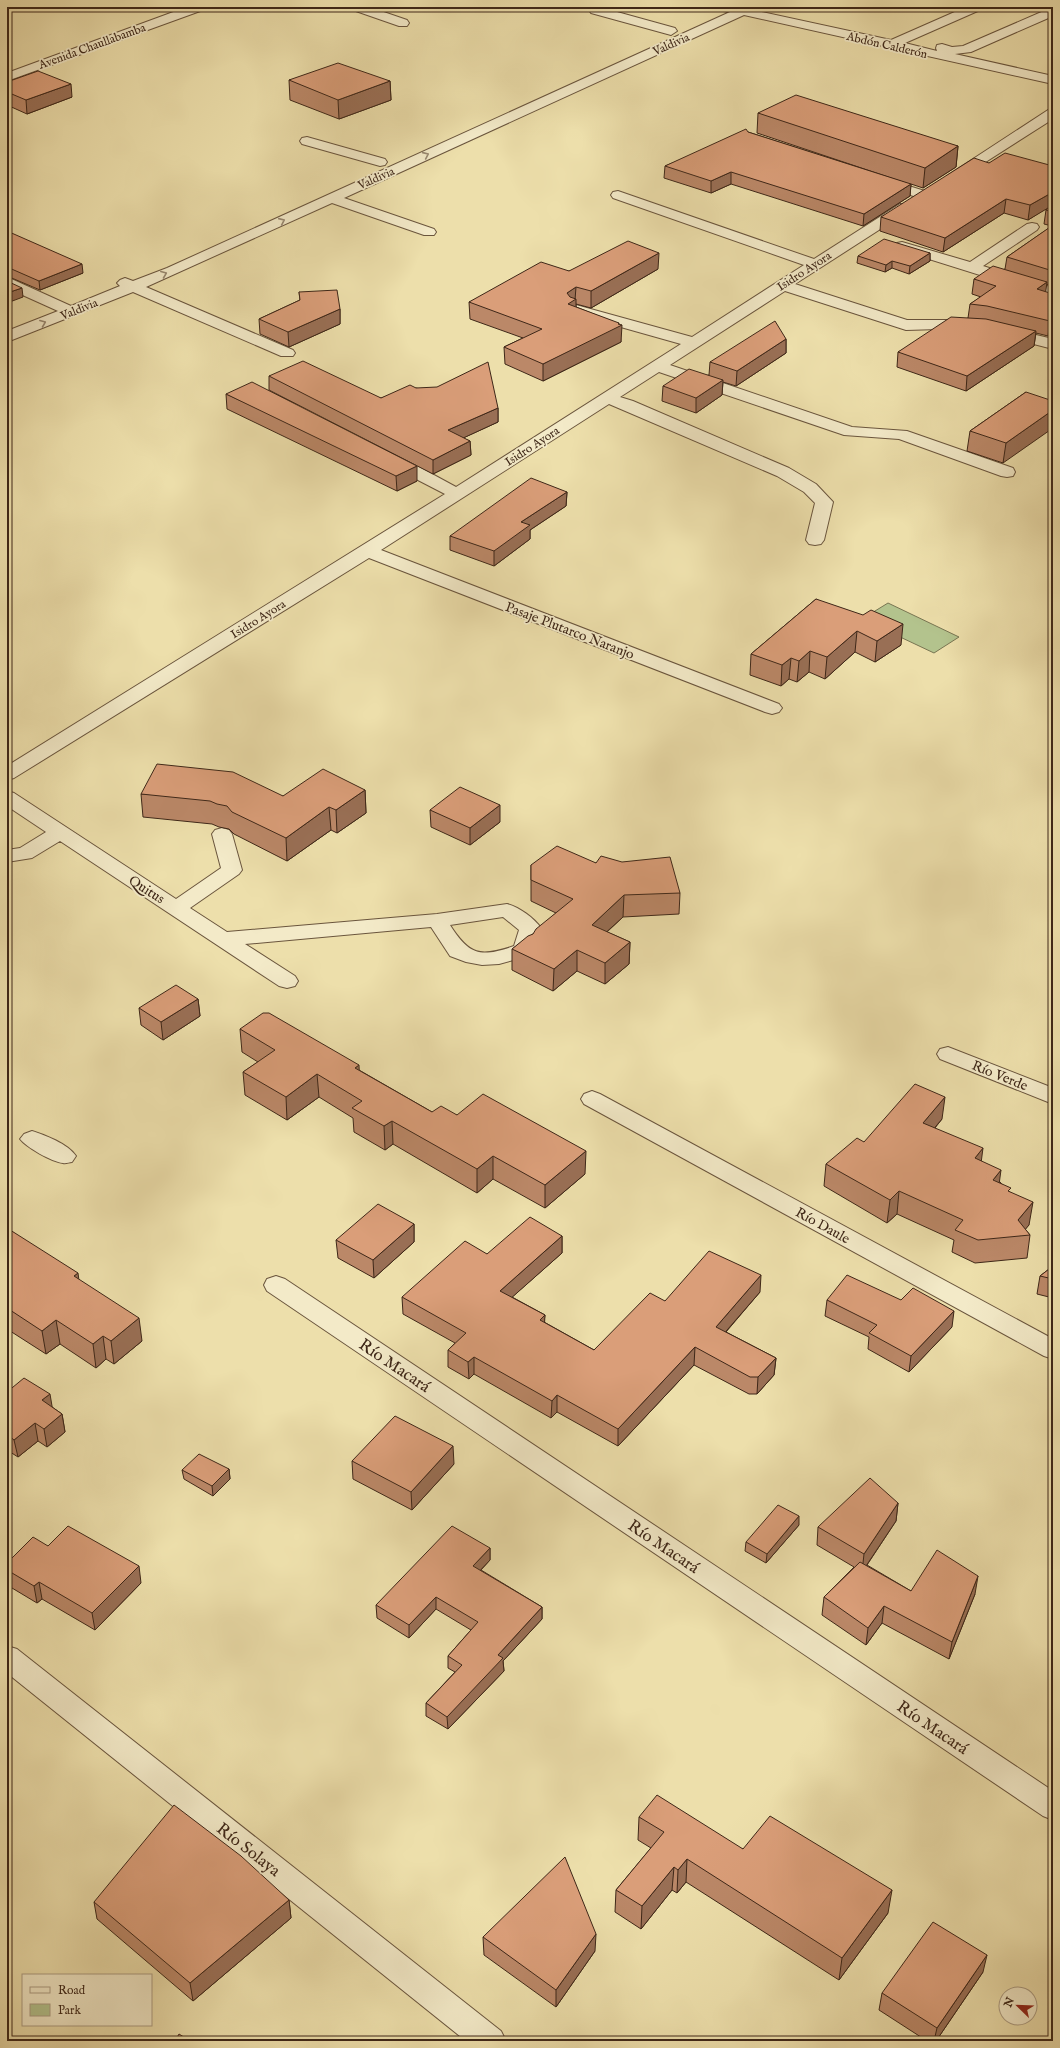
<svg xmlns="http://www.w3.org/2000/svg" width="1060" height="2048" viewBox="0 0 1060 2048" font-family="'IM FELL English',serif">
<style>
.green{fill:#b3c38d;stroke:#787552}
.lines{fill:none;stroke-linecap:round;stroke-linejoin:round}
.minor-casing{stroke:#6a553d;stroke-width:2}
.minor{fill:#f3eac8;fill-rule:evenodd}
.wall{fill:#bb8868;stroke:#3e2718}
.shaded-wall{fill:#996f55;stroke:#3e2718}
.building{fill:#da9e79;stroke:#3e2718}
.oneway{stroke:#988870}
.labels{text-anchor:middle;stroke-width:3.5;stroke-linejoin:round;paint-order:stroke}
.far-street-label{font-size:12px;fill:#3e2718;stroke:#f3eac8}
.street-label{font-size:14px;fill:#3e2718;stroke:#f3eac8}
.near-street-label{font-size:17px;fill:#3e2718;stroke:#f3eac8}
</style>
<rect width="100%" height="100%" fill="#eddfab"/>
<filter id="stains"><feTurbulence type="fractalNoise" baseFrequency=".005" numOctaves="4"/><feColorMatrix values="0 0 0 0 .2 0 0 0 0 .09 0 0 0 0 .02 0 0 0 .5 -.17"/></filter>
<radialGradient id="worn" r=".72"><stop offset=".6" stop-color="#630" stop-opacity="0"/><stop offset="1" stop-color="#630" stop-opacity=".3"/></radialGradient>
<path class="green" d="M888,603l71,34 -25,16 -72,-34z"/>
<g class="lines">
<g class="minor-casing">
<path id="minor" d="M187,7h18l-2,3 -196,71v-8z
M351,7h18l38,13 2,3 -2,3h-8l-46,-16z
M592,7h7l76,21 2,3 -6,4 -80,-22 -2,-3z
M721,7h18l152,33 75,-33h16l-2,3 -75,33 32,8 -1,-3 1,-3 5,-1 10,3 11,-1 90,-39v9l-82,36 -16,2 98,22v8l-309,-69 -400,183 90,31 2,3 -2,3h-10l-92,-32 -186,84 147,63 2,3 -2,3h-12l-148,-64 -126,50v-11l51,-20 -51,-23v-11l64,29 49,-20 -3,-3 3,-3 5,-2 8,3 34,-13 563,-256 -7,-1z
M1053,109v10l-94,60h-10l-2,-3 101,-66z
M307,137l78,22 2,3 -2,3 -5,1 -78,-22 -2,-3 2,-3z
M883,178l45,14 2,3 -2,3 -5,1 -45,-14 -2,-3 2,-3z
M618,191l196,68 86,-55h10l2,3 -2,3 -115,74 112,36h60l5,2 3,3 -3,3 -66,2 -121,-39 -115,74 182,62 55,4 106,37 2,4 -2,4 -6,1 -6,-1 -102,-37 -55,-4 -185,-63 -39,25 13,4 156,67 27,16 17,18 -9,38 -3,4 -6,1 -6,-1 -3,-4 9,-37 -11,-11 -27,-16 -168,-72 -228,146 398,154 3,4 -3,4 -7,2 -7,-2 -396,-154 -355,220 -7,2v-14l438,-272 -60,-31 -2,-4 2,-4 6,-1 6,1 59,32 225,-143 -110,-31 -3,-3 3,-3 5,-2 116,32 112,-72 -191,-67 -2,-3 2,-3z
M1032,223l5,1 2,3 -2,3 -54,36 70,22v10l-156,-49 -2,-3 2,-3 5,-1 68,20 57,-38z
M1007,328l46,11v10l-51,-13 -3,-3 3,-3z
M7,791l7,2 162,106 45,-31 -9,-34 3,-4 7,-2 7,2 3,4 10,36 -3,4 -49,34 37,24 210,-18 70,-10c12,3 27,14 34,24l-6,22 -3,5 -33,9 -17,1 -16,-3 -16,-6 -19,-29 -186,17 50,32 3,5 -3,5 -8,2 -8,-2 -219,-145 -28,17 -25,4v-12l13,-2 26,-16 -39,-26zM503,917l16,13 -5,16c-34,12 -45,9 -64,-21z
M948,1047l105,41v16l-113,-45 -3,-5 3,-5z
M592,1091l8,3 453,245v20l-9,-3 -460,-252 -3,-5 3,-5z
M32,1131c13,4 36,13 44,25l-4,6c-3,0 -6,2 -9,1 -11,-1 -37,-16 -43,-24l4,-5z
M276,1276l9,3 768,512v29l-10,-4 -776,-525 -3,-6 3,-6z
M7,1646l10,3 484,382 5,10h-40l-459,-368z"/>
</g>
<use href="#minor" class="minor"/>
</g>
<path class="wall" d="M289,80l101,1 1,19 -52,19 -49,-19z
M7,82l65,15 -45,17 -20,-9z
M758,113l200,33 -2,21 -33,21 -12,-4 -1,12 -47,30 -132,-42 -20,9 -47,-15 1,-12 83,-34 158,51 -149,-50z
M989,163l64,3v120l-7,-2 -1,8 8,41 -5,3 -12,-3 -2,13 -68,45 -69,-24 1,-15 70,-34 2,-14 11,-7 -9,-3 2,-15 31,-10 2,-12 45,-31 -8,-2 2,-14 4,-4 -22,14 -24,-7 -61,39 -63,-21 1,-14z
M7,231l76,42 -43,17 -33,-14z
M930,253v8l-21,13 -17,-6 -7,4 -28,-9 1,-7z
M658,269l-67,39 -15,-4v3l43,17 2,18 -78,39 -38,-17 -1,-17 19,-9 -53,-19 -1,-17 100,-31z
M299,292l41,17v15l-51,23 -29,-13 -1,-15 41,-19z
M786,339v14l-50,33 -13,-4 -1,13 -26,18 -34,-12 1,-15 46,-11 1,-13z
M269,376l112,22 35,-10 82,20v14l-35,16 7,3 1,14 -38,19 -164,-84z
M1026,392l-23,71 -36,-12 3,-20z
M226,394l191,87 -20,10 -170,-82z
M567,492l-1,14 -36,24v9l-36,27 -44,-16v-14z
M816,599l85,46 -26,17 -20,-10 -30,27 -16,-7 -12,10 -8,-3 -8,7 -31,-11 1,-21z
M365,790l1,23 -29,20 -6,-3 -44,31 -53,-27 -5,-5 -10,-2 -7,-3 -69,-7 -2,-23 142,2z
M430,810l70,12 -30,23 -39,-18z
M596,863l84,30 -1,21 -56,3 -16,15 23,10 -1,22 -24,20 -28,-13 -24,20 -41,-21v-21l21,-15 23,-21 -25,-12v-36z
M198,999l2,17 -37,24 -22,-15 -2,-17z
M240,1029l119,41 73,42 25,3 128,59 -40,34 -52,-29 -16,14 -84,-49 -8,6 -31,-18 -1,-14 -34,-21 -32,23 -42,-25 -2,-23 15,-10 -16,-10z
M942,1119l-7,9 46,33 19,21 10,10 19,33 -4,4 5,6 -3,23 -52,5 -23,-11 2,-12 -57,-26 -10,9 -63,-37 2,-22 38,-22z
M414,1224v18l-40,36 -36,-20 -2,-18z
M7,1228l72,52 63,61 -28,23 -8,-5 -10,9 -36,-24 -14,10 -39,-25z
M562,1236v17l-50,44 33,18 -1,7 50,28 71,-49 95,-9 -34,40 50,26 -2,17 -17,19h-8l-55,-29 -76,81 -61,-34 -6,6 -77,-44 -5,5 -21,-12v-17l7,-7 -52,-29 -1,-17 85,-43z
M1053,1266v32l-16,-4 3,-18z
M827,1300l125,27 -43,45 -41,-23 1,-12 -44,-21z
M7,1392l45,15 10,7 3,18 -18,15 -9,-6 -20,16 -11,-7z
M352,1461l102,3 -42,46 -59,-31z
M229,1469l1,10 -17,17 -29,-17 -2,-9z
M898,1503l-2,18 -29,44 44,26 64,3 -26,65 -67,-36 -16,22 -44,-30 2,-18 30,-30 -37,-22 1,-18z
M799,1525l-33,38 -21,-12 1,-9z
M48,1546l93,37 -46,47 -53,-31 -5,4 -30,-18v-22z
M490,1548v12l-9,10 61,37v12l-39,42 1,10 -56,58 -22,-13v-13l29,-31 -7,-4v-12l23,-26 -35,-21 -27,29 -32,-20 -1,-13z
M639,1817l104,32 145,64 -49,67 -153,-98 -9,11 -5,-3 -31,39 -26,-17 1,-22 35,-42 -13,-8z
M289,1900l2,18 -98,83 -96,-82 -3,-17z
M483,1937l112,14 -39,56 -72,-52z
M983,1972l-47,69h-9l-48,-31 3,-17z"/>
<path class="shaded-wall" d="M390,81l1,19 -52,19 -1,-19z
M71,84l1,13 -45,17 -1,-14z
M958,146l-2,21 -33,21 2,-20z
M731,172v12l-20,9v-12z
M911,184l-1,12 -47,30 1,-12z
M1053,192v13l-25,15 2,-15z
M1006,199l-2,14 -61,39 2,-14z
M659,253l-1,16 -67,39v-17z
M930,253v8l-21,13 1,-8z
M892,261v7l-7,4 1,-7z
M82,264l1,9 -43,17 -1,-9z
M1047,282l-2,15 -8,-8z
M576,287l-1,13 1,-1v17l-8,5 -1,-28z
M22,288l1,9 -16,6v-10z
M340,309v15l-51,23 -1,-15z
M1053,320v13l-5,3 2,-15z
M619,323v3l3,-1 -1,17 -78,39v-17z
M1036,331l-2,15 -68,45 1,-15z
M786,339v14l-50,33 1,-15z
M723,380l-1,15 -26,18v-15z
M498,408v14l-50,23v-15z
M1053,410v18l-50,35 3,-20z
M470,441l1,14 -38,19v-14z
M417,466v15l-20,10 -1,-15z
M567,492l-1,14 -36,24v9l-36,27v-15l27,-29z
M903,624l-2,21 -26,17 2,-21z
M857,631l-2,21 -30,27 2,-22z
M810,651l-1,21 -12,10 2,-21z
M791,658l-2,21 -8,7 1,-21z
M365,790l1,23 -29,20 -1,-23z
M500,805v17l-30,23v-17z
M329,807l2,23 -44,31 -1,-23z
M624,895l-1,22 -32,29 1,-21z
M630,942l-1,22 -24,20v-21z
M577,950v21l-24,20 1,-22z
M198,999l2,17 -37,24 -2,-18z
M359,1065l1,23 -5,-20z
M317,1074l2,23 -32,23 -1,-23z
M945,1097l-3,22 -22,26 3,-22z
M392,1121l1,23 -8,6 -1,-24z
M983,1148l-3,23 -5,-13z
M586,1151l-1,23 -40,34v-23z
M493,1156v23l-16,14v-24z
M1001,1170l-3,22 -5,-12z
M899,1191l-2,23 -10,9 3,-23z
M1033,1202l-4,23 -9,11 -2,-16z
M414,1224v18l-40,36 -1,-18z
M562,1236v17l-62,55v-17z
M78,1273l3,23 -7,-20z
M761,1275l-1,17 -45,52 1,-17z
M954,1311l-2,16 -43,45 2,-16z
M545,1315l-1,17 -4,-12z
M139,1318l3,23 -28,23 -3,-23z
M56,1320l4,24 -14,10 -4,-23z
M103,1336l3,23 -10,9 -3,-24z
M695,1347l-1,18 -76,81v-17z
M474,1357v17l-5,5 -1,-17z
M776,1358l-2,17 -17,19 1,-17z
M50,1394l3,18 -11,-12z
M557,1395v17l-6,6 1,-17z
M62,1414l3,18 -18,15 -3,-18z
M35,1423l3,18 -20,16 -4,-17z
M453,1446l1,18 -42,46 -1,-18z
M229,1469l1,10 -17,17 -1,-10z
M898,1503l-2,18 -34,51 2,-18z
M799,1516v9l-33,38 1,-9z
M490,1548v12l-17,18v-12z
M139,1566l2,17 -46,47 -3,-17z
M978,1576l-3,18 -26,65 3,-17z
M39,1582l3,17 -5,4 -3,-17z
M436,1597v12l-27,29v-13z
M884,1606l-2,17 -16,22 2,-17z
M542,1607v12l-39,42 1,10 -56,58 -1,-12 51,-62z
M687,1859l-1,23 -9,11 1,-23z
M674,1867l-2,23 -31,39 1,-23z
M892,1890l-4,23 -49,67 3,-22z
M289,1900l2,18 -98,83 -3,-18z
M596,1934l-1,17 -39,56v-17z
M987,1955l-4,17 -47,69h-2l3,-13z"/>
<path class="building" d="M338,63l52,18 -52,19 -49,-20z
M38,71l33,13 -45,16 -19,-8v-10z
M796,95l162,51 -33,22 -167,-55z
M746,129l2,3 163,52 -47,30 -133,-42 -20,9 -46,-15z
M1005,153l48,13v26l-23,13 -24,-6 -61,39 -64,-21 93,-59 15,5z
M1053,204v8l-7,-2z
M1053,225v46l-46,-14z
M7,231l75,33 -43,17 -32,-14z
M884,239l46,14 -20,13 -18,-5 -6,4 -28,-9z
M628,241l31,12 -68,38 -15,-4 -9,6 3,4 6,2 -8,5 51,19 -1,1 4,1 -79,39 -39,-17 38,-18 -73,-27 72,-40 28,9z
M993,266l54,16 -10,7 16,5v26l-3,1 -63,-15 -17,-2 26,-18 -22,-7z
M7,281l15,7 -15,5z
M337,290l3,19 -52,23 -29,-13 41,-19 -1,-8z
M951,317l35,2 50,12 -69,45 -69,-24z
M775,321l11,18 -49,32 -27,-9z
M303,361l78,37 29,-13 6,3 21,-1 51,-25 10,46 -50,22 22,11 -37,19 -164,-84z
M689,369l34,11 -27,18 -33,-12z
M252,382l165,84 -21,10 -170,-82z
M1026,392l27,9v9l-47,33 -36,-12z
M531,478l36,14 -46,30 9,3 -36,26 -44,-15z
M816,599l47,16 8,-5 32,14 -26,17 -20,-10 -30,26 -17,-6 -11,10 -8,-3 -9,7 -31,-11z
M157,764l76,8 50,24 40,-27 42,21 -29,20 -7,-3 -43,31 -54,-26 -5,-6 -10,-2 -7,-3 -69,-7z
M460,787l40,18 -30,23 -40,-18z
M557,846l39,17 5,-7 21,6 48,-5 10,36 -56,2 -32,30 38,17 -25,21 -28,-13 -23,19 -42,-20 16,-13 5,-2 3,-5 37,-30 -42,-19v-15z
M176,985l22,14 -37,23 -22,-14z
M263,1013h6l90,52 -4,3 77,44 9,-6 16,9 26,-21 103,57 -41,34 -52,-29 -16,13 -85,-48 -8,5 -32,-18 10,-7 -45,-27 -31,23 -43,-25 32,-22 -35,-21z
M915,1084l30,13 -22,26 60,25 -8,10 26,12 -8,10 18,8 -3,3 25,11 -15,18 12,15 -52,5 -23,-10 8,-10 -64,-29 -9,9 -64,-36 31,-26 7,4z
M378,1204l36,20 -41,36 -37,-20z
M530,1217l32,19 -62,55 45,24 -5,5 54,30 56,-57 15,8 44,-50 52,24 -45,52 60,31 -18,19h-8l-55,-30 -77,82 -61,-34 -5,6 -78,-44 -6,5 -20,-12 18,-17 -64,-36 63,-56 22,13z
M7,1228l71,45 -4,3 65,42 -28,23 -8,-5 -10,8 -37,-24 -14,11 -35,-23z
M1053,1266v13l-13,-3z
M847,1275l54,25 12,-12 41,23 -43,45 -42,-23 8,-8 -50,-25z
M24,1378l26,16 -8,6 20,14 -18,15 -9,-6 -21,17 -7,-6v-42z
M395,1416l58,30 -42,46 -59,-31z
M199,1454l30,15 -17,17 -30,-16z
M870,1478l28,25 -34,51 -46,-27z
M778,1505l21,11 -32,38 -21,-12z
M68,1526l71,40 -47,47 -53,-31 -5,4 -27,-16v-7l26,-26 15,9z
M452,1526l38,22 -17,18 69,41 -44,48 5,3 -56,59 -21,-14 36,-38 -14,-9 30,-34 -42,-25 -27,28 -33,-20z
M937,1550l41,26 -26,66 -68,-36 -16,22 -44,-31 36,-35 51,29z
M657,1795l86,54 27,-33 122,74 -50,68 -155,-99 -9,11 -4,-3 -32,39 -26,-16 48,-58 -25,-15z
M174,1805l67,51 48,44 -99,83 -96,-81z
M565,1857l31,77 -40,56 -73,-53z
M933,1922l54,33 -50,73 -55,-35z
M179,2034l11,7h-15z"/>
<defs><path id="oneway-chevron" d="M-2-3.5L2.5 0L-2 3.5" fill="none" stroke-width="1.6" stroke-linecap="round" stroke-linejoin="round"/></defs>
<g class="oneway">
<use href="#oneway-chevron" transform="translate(426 155) rotate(-24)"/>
<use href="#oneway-chevron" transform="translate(282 221) rotate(-24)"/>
<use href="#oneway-chevron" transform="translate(164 274) rotate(-22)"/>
<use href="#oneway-chevron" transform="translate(43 323) rotate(-22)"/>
</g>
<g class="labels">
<g class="far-street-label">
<text transform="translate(671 44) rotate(-24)" y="4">Valdivia</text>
<text transform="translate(887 45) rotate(13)" y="4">Abdón Calderón</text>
<text transform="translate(92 46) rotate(-20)" y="4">Avenida Chaullabamba</text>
<text transform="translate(376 178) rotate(-24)" y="4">Valdivia</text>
<text transform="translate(804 271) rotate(-33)" y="4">Isidro Ayora</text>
<text transform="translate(79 309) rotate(-22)" y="4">Valdivia</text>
<text transform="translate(532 446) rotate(-33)" y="4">Isidro Ayora</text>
<text transform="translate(258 619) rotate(-32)" y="4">Isidro Ayora</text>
</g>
<g class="street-label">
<text transform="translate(570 630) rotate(21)" y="5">Pasaje Plutarco Naranjo</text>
<text transform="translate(147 889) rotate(33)" y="5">Quitus</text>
<text transform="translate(1000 1075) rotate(22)" y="5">Río Verde</text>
<text transform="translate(823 1225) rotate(29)" y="5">Río Daule</text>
</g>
<g class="near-street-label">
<text transform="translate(395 1365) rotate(34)" y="6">Río Macará</text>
<text transform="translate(664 1546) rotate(34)" y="6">Río Macará</text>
<text transform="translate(933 1727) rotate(34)" y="6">Río Macará</text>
<text transform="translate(249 1849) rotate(38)" y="6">Río Solaya</text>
</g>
</g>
<rect width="1060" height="2048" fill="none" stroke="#eddfab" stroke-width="24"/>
<rect x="8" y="8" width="1044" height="2032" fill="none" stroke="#3e2718" stroke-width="2"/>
<rect x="12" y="12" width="1036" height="2024" fill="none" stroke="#3e2718"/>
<rect x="22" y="1974" width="130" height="52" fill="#f3eac8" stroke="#ab9c82"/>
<rect x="30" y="1987" width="20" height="6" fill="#f3eac8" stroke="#ab9c82"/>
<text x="58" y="1994" font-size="12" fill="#3e2718">Road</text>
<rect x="30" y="2004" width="20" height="12" fill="#b3c38d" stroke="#ab9c82"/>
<text x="58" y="2014" font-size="12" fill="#3e2718">Park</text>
<g transform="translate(1018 2006) rotate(293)"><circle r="19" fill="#f3eac8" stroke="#ab9c82"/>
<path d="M0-3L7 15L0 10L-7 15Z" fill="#8f2418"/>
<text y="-6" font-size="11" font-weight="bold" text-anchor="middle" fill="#3e2718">N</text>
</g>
<rect width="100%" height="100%" filter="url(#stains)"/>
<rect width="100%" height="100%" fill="url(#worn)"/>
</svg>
